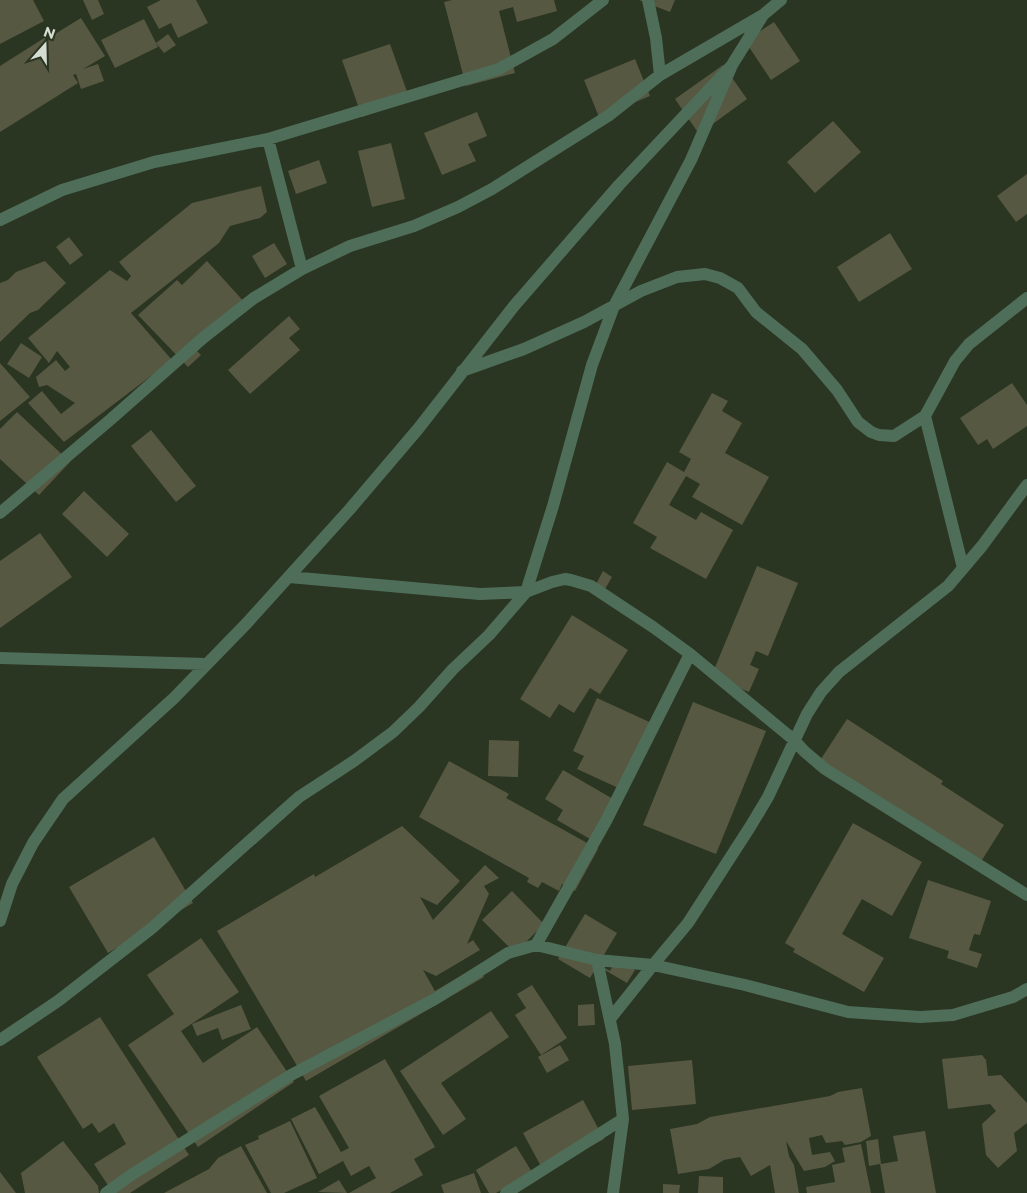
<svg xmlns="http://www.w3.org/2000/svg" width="1027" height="1193" viewBox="0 0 1027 1193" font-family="Montserrat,sans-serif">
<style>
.building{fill:#575842}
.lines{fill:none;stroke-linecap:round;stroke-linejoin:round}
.minor{stroke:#4e6e59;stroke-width:12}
</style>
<rect width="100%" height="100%" fill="#2a3522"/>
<path class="building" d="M0,0h33l11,21 -44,23z
M83,0h15l6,14 -12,6z
M161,0h35l12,23 -30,15 -7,-15 -12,6 -12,-22z
M452,0h102l3,11 -40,11 -4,-15 -14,4 16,62 -49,13 -22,-84z
M639,0h36l-5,12z
M81,18l24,38 -22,13 15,-5 6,17 -23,8 -5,-15 -3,1 5,8 -78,49v-66l49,-31 1,2z
M144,19l14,28 -43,21 -14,-28z
M774,22l26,39 -29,19 -26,-39z
M168,34l8,11 -12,8 -8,-10z
M390,44l20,56 -48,17 -20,-57z
M635,59l15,37 -51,21 -15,-37z
M723,65l24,34 -48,35 -24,-35z
M477,112l10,24 -19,8 8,17 -34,14 -18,-42z
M833,121l28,31 -46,41 -28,-31z
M391,143l14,56 -33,8 -14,-56z
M319,160l8,23 -31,11 -8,-23z
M1027,174v40l-11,8 -19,-26z
M261,186l6,26 -7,6 -30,8 -11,17 -88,70 41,47 -108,82 -36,-39 14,-12 19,23 14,-11 -28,-18 -8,2 -3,-10 20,-17 9,11 5,-4 -13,-16 -8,12 -21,-25 82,-68 17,11 4,-5 -12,-14 73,-59z
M890,233l22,36 -53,33 -22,-35z
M69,237l14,18 -13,10 -14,-18z
M274,243l13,21 -22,14 -13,-22z
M45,261l21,22 -28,27 -8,3 -30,29v-59l8,-3 8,-8z
M207,261l40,44 -50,46 4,4 -13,12 -50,-52 39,-35 5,5z
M289,316l11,13 -11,9 11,12 -50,44 -22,-24z
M21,343l21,14 -13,21 -22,-14z
M0,363l30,34 -30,24z
M1012,383l15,22v21l-34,23 -6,-10 -9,6 -18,-27z
M712,393l16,8 -6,10 20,12 -17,30 44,24 -27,48 -50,-28 8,-13 -14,-8 -17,29 27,15 5,-8 32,18 -27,49 -56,-31 7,-11 -24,-14 34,-61 17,10 7,-13 -12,-7z
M17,412l53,50 -31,33 -39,-36v-30z
M151,430l45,56 -20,16 -45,-56z
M84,491l45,43 -22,23 -45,-43z
M40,533l32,44 -72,51v-67z
M757,566l41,17 -30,73 -12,-5 -6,14 9,4 -10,23 -38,-15z
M603,571l9,6 -8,14 -9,-5z
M572,615l56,35 -28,44 -10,-6 -16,25 -15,-9 -9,14 -30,-19z
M597,698l59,27 -29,67 -50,-23 7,-13 -11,-5z
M693,702l73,29 -50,123 -73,-29z
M847,719l96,62 -2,3 63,41 -27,43 -160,-103z
M489,740l30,1 -1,36 -30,-1z
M449,761l60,33 -3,4 92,51 -23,42 -13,-7 -3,7 -17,-9 -4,6 -11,-6 2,-4 -110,-61z
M563,770l57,33 -23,40 -40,-23 6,-10 -18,-11z
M853,823l69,39 -30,54 -30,-17 -20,35 42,24 -20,34 -71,-40 2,-3 -10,-6z
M402,826l58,55 -23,24 -17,-8 13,23 52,-55 14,13 -15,8 5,8 -22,50 6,-4 7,10 -44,26 -13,-6 12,21 39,-23 10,9 -178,104 -89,-150 97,-57 1,3z
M154,837l39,66 -85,50 -39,-66z
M928,880l63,21 -11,34 -6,-1 -5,16 13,4 -5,14 -30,-10 2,-7 -40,-13z
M512,891l32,33 -29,29 -33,-33z
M585,914l32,19 -27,45 -32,-19z
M201,938l38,54 -58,39 22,32 54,-36 37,55 -96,65 -70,-102 46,-31 -27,-39z
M617,958l18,12 -8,13 -24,-14v-2l7,4z
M532,985l35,53 -26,17 -26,-40 11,-7 -9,-14z
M594,1004l1,21 -17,1v-21z
M241,1005l10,24 -29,11 -4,-12 -21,8 -5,-12z
M491,1011l18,26 -68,46 25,36 -23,16 -43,-64z
M100,1017l89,138 -59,38h-17l-19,-29 32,-20 -12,-21 -15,10 -7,-10 -9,6 -46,-72z
M560,1045l9,15 -22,13 -9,-16z
M982,1055l4,5 2,16 13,-1 26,28v20l-13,10 3,18 -19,17 -12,-13 -4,-31 14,-13 -6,-7 -42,5 -6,-50z
M385,1059l50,88 -21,12 9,16 -33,18h-41l27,-15 -7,-12 -18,10 -8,-15 -24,13 -28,-55 24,-12 26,45 8,-4 -30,-52z
M692,1060l4,44 -64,6 -4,-44z
M862,1088l9,48 -10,6 -16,3 -3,-4 -16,2 -4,-8 -13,3 3,17 18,-3 5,9 -10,6 -21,4 -18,-30 3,15 5,9 5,28h-24l-5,-28 -19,11 -11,-19 -16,3 -15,9 -31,5 -8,-45 27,-5 13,-7 120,-21 8,-4z
M583,1100l21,39 -60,33 -21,-39z
M290,1121l27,57 -33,15h-13l-26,-48 14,-6 -1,-3z
M925,1131l11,62h-51l-5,-29 -11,2 -3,-25 12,-2 3,25 17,-3 -5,-25z
M63,1141l35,45 1,7h-74l-4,-20z
M861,1144l10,49h-64l-1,-6 29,-5 -3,-17 13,-3 -3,-14z
M241,1146l26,47h-103l45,-24 9,-11z
M516,1146l16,26 -36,21h-7l-13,-23z
M0,1172l16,21h-16z
M474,1173l7,20h-37l-3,-8z
M699,1176l24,1v16h-25z
M339,1180l8,13 -29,-1z
M663,1184l17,1 -1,8h-16z"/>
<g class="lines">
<path class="minor" d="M648,0l8,38 4,37
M268,139l34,130
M0,220l62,-30 92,-28 114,-23 231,-70 54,-30 50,-39
M462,371l62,-22 60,-27 57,-31 36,-14 28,-3 15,4 18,10 18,24 46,37 35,41 21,32 13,10 8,3 15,1 31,-20 30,-55 14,-17 58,-46
M925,416l38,152
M0,513l110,-93 93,-82 51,-40 48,-29 48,-23 64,-20 44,-19 34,-18 116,-73 52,-41 103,-60 18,-15
M289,577l191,17 46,-2 26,-10 13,-3 6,1 20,6 62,41 37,27 104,86 10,11 21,18 202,126
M0,658l206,6
M0,921l12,-37 21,-41 30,-44 111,-101 72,-74 104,-115 68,-80 96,-123 105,-121 113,-120 31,-50
M536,945l70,-124 84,-167
M597,960l18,84 8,75 -10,74
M610,1019l43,-54 92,20 103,27 72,5 33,-2 60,-18 14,-8
M0,1040l58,-39 94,-73 147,-131 55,-36 39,-29 26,-25 34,-38 36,-34 37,-43 27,-86 39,-141 22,-59 77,-146 41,-95
M106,1193l25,-18 160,-100 144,-76 73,-46 28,-8 61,15 56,5 35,-42 62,-96 18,-30 39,-83 14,-22 18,-20 109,-86 34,-40 45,-61
M506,1193l117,-74"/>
</g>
<g transform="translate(45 45) rotate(20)" stroke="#2a3522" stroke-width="4" paint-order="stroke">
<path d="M0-4L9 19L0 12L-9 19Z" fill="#d6ddd2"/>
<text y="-8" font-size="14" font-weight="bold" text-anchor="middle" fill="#d6ddd2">N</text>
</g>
</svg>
